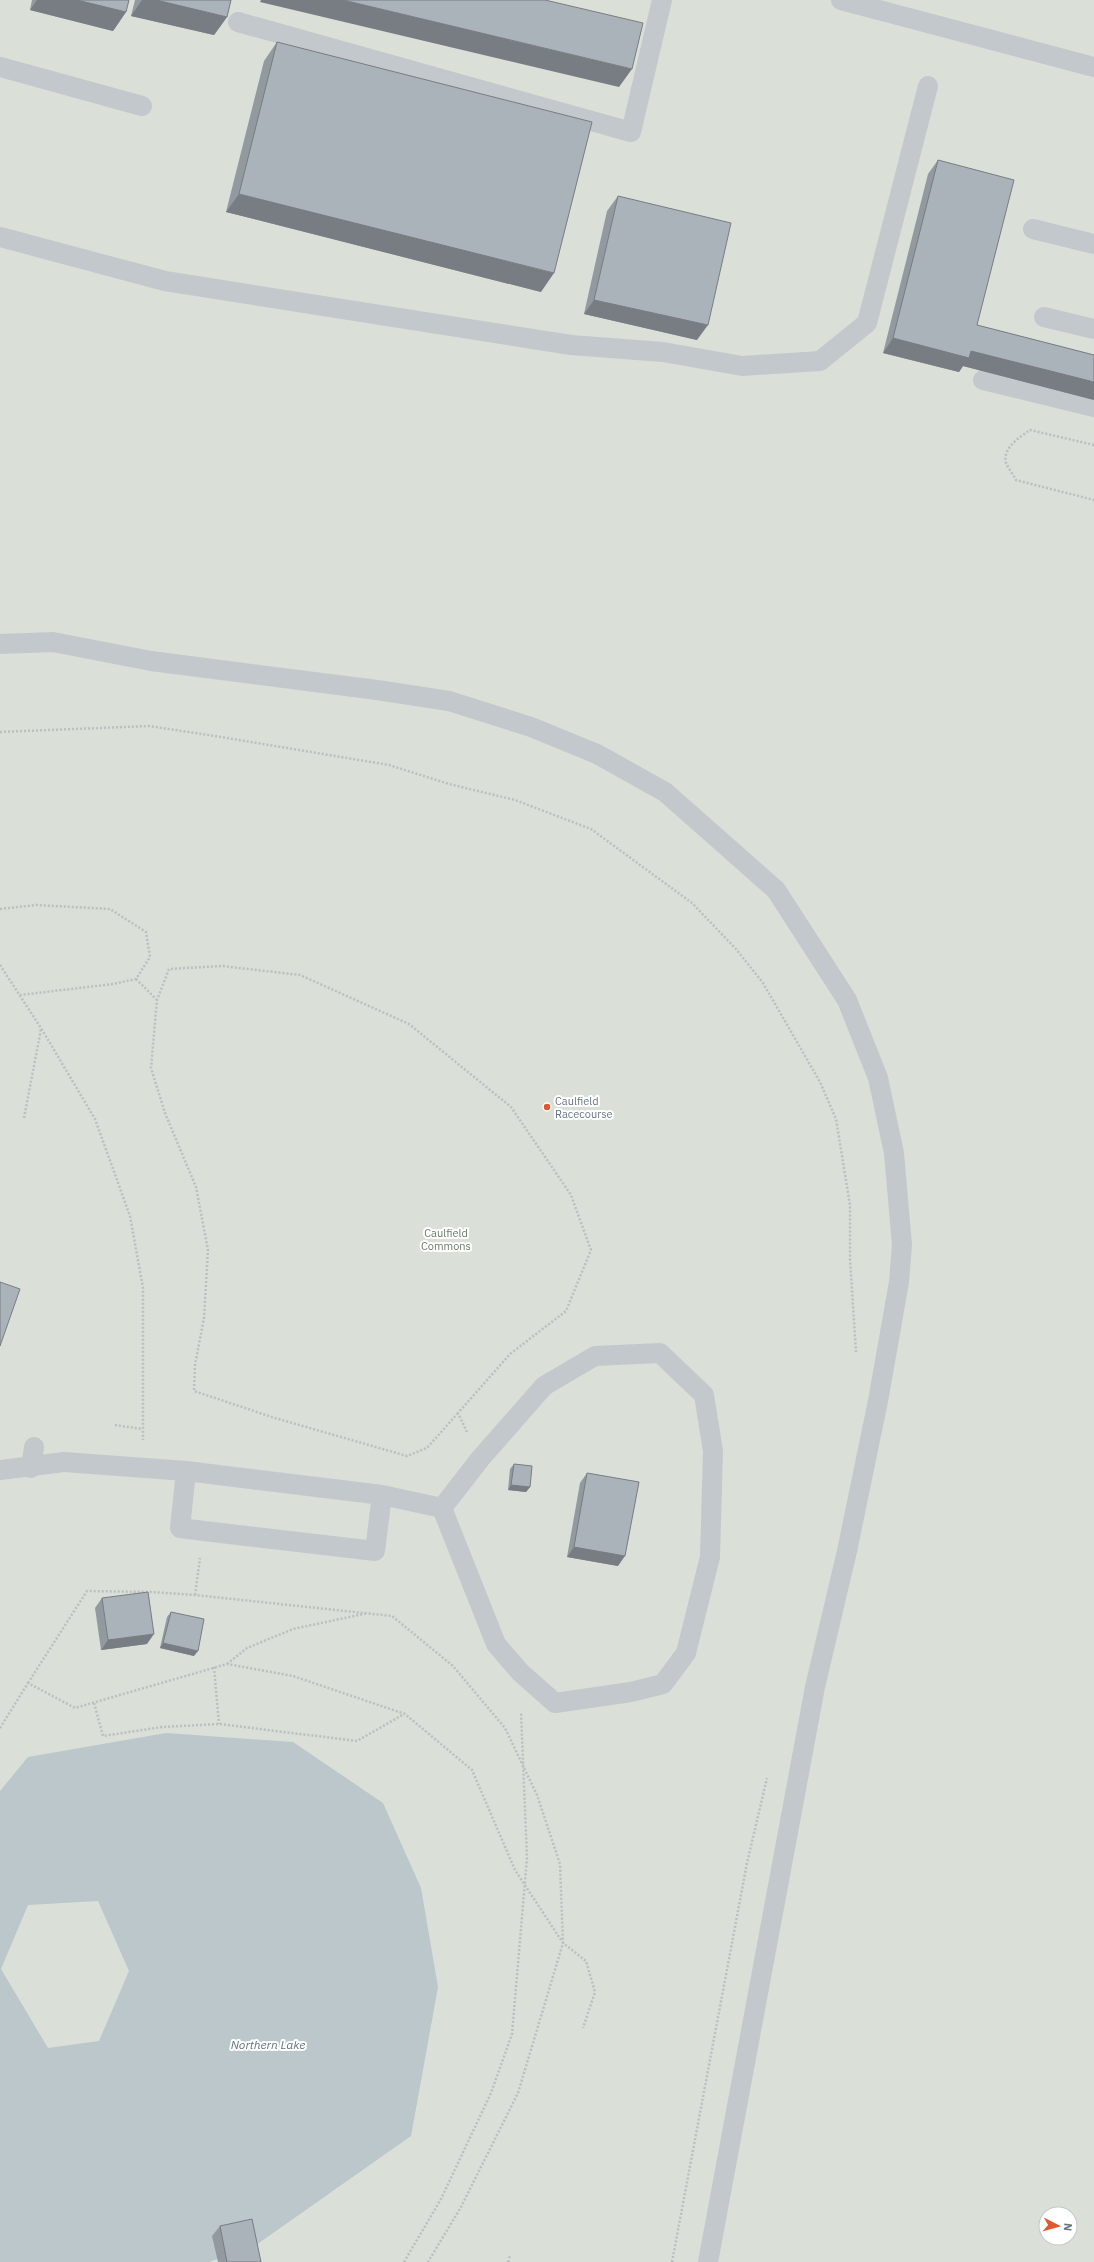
<svg xmlns="http://www.w3.org/2000/svg" width="1094" height="2262" viewBox="0 0 1094 2262" font-family="'IBM Plex Sans',sans-serif">
<style>
.green{fill:#dadfd7;fill-rule:evenodd}
.water{fill:#bbc7cb;fill-rule:evenodd}
.lines{fill:none;stroke-linecap:round;stroke-linejoin:round}
.path{stroke:#bbbfc2;stroke-width:2.5;stroke-dasharray:2 2;stroke-linecap:butt}
.service{stroke:#c3c8cc;stroke-width:20}
.wall{fill:#929a9f}
.shaded-wall{fill:#777d82}
.building{fill:#aab3b9;stroke:#777d82}
.poi-dot{fill:#e4572e;stroke:#fff;stroke-width:1.5}
.labels{text-anchor:middle;stroke-width:4;stroke-linejoin:round;paint-order:stroke}
.poi-label{font-size:11px;fill:#657683;stroke:#fff;text-anchor:start}
.park-label{font-size:11px;fill:#687a64;stroke:#fff}
.water-label{font-size:12px;font-style:italic;fill:#60757c;stroke:#fff}
</style>
<rect width="100%" height="100%" fill="#fafaf8"/>
<path class="green" d="M0,0h1094v2262h-1094zM1046,2214h24v24h-24z"/>
<path class="water" d="M166,1733l127,9 90,61 38,85 17,99 -27,149 -155,109 -47,17h-209v-471l28,-34zM98,1901l31,70 -30,70 -51,7 -47,-79 27,-64z"/>
<g class="lines">
<path class="path" d="M1094,445l-64,-15c-10,7 -28,18 -24,33 2,5 7,11 10,17l78,20
M0,732l149,-6 66,10 174,29 60,19 66,16 76,29 101,74 44,46 27,34 57,99 16,37 14,86v54l6,93
M0,909l36,-4 74,4 36,23 4,25 -14,22 -23,5 -93,11
M0,965l41,63 54,91 35,97 13,72v152
M136,979l21,21
M24,1118l17,-89
M458,1413l-31,35 -20,8 -132,-38 -81,-27 1,-26 9,-47 4,-68 -12,-63 -31,-74 -14,-45 6,-68 12,-31 53,-3 78,9 109,49 102,83 60,88 20,55 -25,61 -56,43 -52,59 9,19
M115,1425l27,4
M195,1595l5,-37
M227,1664l20,-16 46,-19 75,-16
M214,1667l5,57
M28,1683l59,-92 64,1 44,3 197,21 61,50 52,62 32,67 23,69 3,79 23,18 9,31 -12,36
M94,1703l9,33 59,-9 57,-3 138,17 47,-27
M0,1728l28,-45 47,25 152,-44 66,12 112,38 67,56 43,100 48,73 -45,150 -57,114 -33,55
M404,2262l37,-63 50,-106 21,-59 15,-176 -6,-146
M508,2262l2,-7
M672,2262l75,-399 20,-85"/>
<path class="service" d="M841,0l253,67
M238,22l393,110 31,-132
M0,67l142,39
M1033,229l61,15
M0,237l165,44 406,64 92,7 79,14 78,-5 47,-38 61,-237
M1044,317l50,12
M983,380l111,27
M0,644l53,-2 98,19 226,29 72,11 82,26 66,27 68,38 111,98 71,110 31,78 16,75 8,92 -3,37 -21,119 -31,150 -32,136 -107,575
M31,1468l3,-21
M0,1470l64,-8 122,9 196,24 60,13 38,-49 64,-73 51,-30 65,-3 44,42 9,56 -3,106 -24,96 -23,31 -32,8 -76,11 -35,-31 -24,-28 -54,-136
M186,1471l-6,57 24,3 171,20 7,-56"/>
</g>
<path class="wall" d="M32,0h97l-3,12 -13,19 -83,-21z
M135,0h96l-4,17 -13,18 -83,-19z
M277,42l264,250 -315,-80 38,-151z
M938,160l39,165 117,30v45l-131,-34 -4,6 -76,-19 45,-179z
M618,196l79,144 -113,-26 23,-103z
M514,1464l16,23 -4,5 -18,-2 2,-21z
M587,1473l31,93 -51,-9 13,-74z
M102,1598l45,46 -46,6 -6,-42z
M171,1612l23,44 -34,-8 7,-31z
M220,2226l41,36h-43l-6,-26z"/>
<path class="shaded-wall" d="M37,0h40l49,12 -13,19 -83,-21z
M142,0h14l71,17 -13,18 -83,-19z
M261,0h82l289,69 -13,18 -359,-85z
M239,194l315,79 -13,19 -315,-80z
M594,300l114,25 -11,15 -113,-26z
M893,338l78,13 123,31v18l-131,-34 -4,6 -76,-19z
M511,1485l19,2 -4,5 -18,-2z
M574,1547l51,9 -7,10 -51,-9z
M154,1634l-7,10 -46,6 7,-10z
M163,1643l35,8 -4,5 -34,-8z"/>
<path class="building" d="M77,0h52l-3,12z
M156,0h75l-4,17z
M343,0h202l98,23 -11,46z
M277,42l315,80 -38,151 -315,-79z
M938,160l76,20 -37,145 117,30v27l-123,-31 -2,7 -76,-20z
M618,196l113,27 -23,102 -114,-25z
M0,1282l20,7 -20,57z
M514,1464l18,2 -2,21 -19,-2z
M587,1473l52,9 -14,74 -51,-9z
M148,1592l6,42 -46,6 -6,-42z
M171,1612l33,7 -6,32 -35,-8z
M252,2219l9,43h-34l-7,-36z"/>
<circle class="poi-dot" cx="547" cy="1107" r="4"/>
<g class="labels">
<g class="poi-label">
<text x="555" y="1105">Caulfield<tspan x="555" dy="13">Racecourse</tspan></text>
</g>
<g class="park-label">
<text x="446" y="1237">Caulfield<tspan x="446" dy="13">Commons</tspan></text>
</g>
<g class="water-label">
<text x="268" y="2049">Northern Lake</text>
</g>
</g>
<g transform="translate(1058 2226) rotate(96)"><circle r="19" fill="#ffffff" stroke="#c1c8cd"/>
<path d="M0-3L7 15L0 10L-7 15Z" fill="#e4572e"/>
<text y="-6" font-size="11" font-weight="bold" text-anchor="middle" fill="#657683">N</text>
</g>
</svg>
